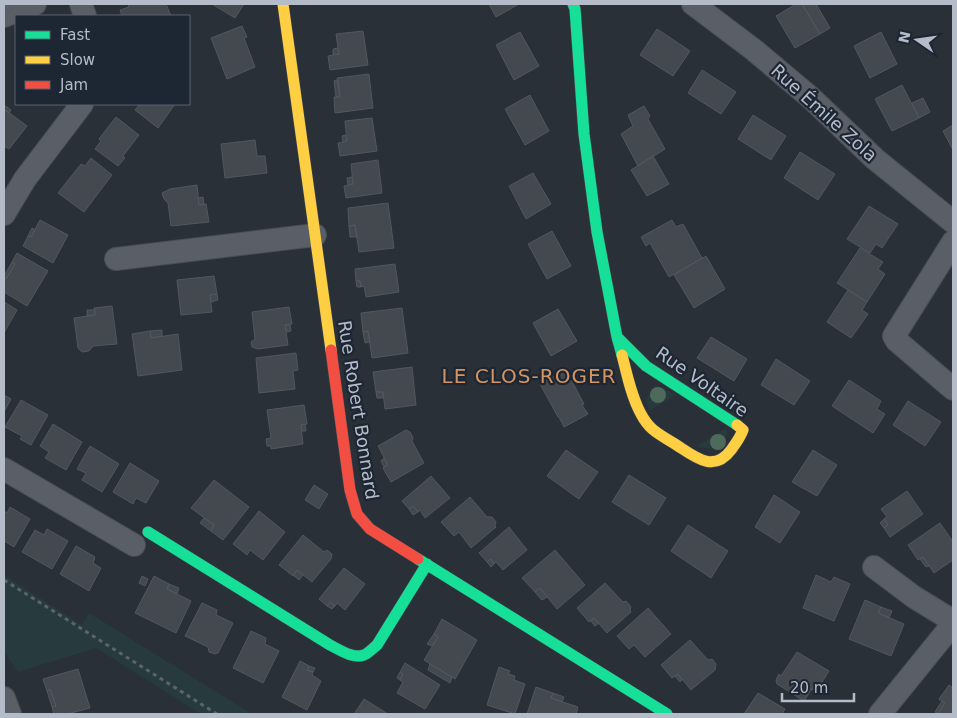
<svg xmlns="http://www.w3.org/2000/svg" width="957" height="718" viewBox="0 0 957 718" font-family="'DejaVu Sans',sans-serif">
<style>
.green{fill:#273a3e}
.building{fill:#444950;stroke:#52575f}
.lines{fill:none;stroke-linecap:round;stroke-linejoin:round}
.street-casing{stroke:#484c53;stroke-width:24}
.fast-casing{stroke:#484c53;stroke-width:12}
.slow-casing{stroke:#484c53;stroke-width:12}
.jam-casing{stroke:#484c53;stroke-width:12}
.path{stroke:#5d636a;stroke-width:3;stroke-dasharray:4 4;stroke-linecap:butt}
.street{stroke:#5a5e66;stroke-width:22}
.fast{stroke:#16e098;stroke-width:11}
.slow{stroke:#ffcf43;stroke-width:11}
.jam{stroke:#f24e42;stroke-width:11}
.tree{fill:#4e6a5a}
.labels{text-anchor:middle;stroke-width:4.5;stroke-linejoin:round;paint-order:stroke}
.street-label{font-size:18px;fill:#b4bcc9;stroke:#1d2633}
.quarter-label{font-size:20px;letter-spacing:1px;fill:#d59563;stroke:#1d2633}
</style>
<rect width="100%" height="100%" fill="#2a3038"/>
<path class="green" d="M657,386l19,9 -27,16 -3,-11 7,-12z
M726,428l2,4 -7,18 -25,-3z
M4,575l78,50 7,-12 163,101h-51l-105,-66 -78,24 -14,-21z"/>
<path class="building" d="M128,4h38l5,12h-49l-2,-6 9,-3z
M212,4h32l-9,14z
M489,4h30l-23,13z
M796,4h6l18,30 -25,14 -19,-32z
M802,4h14l14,24 -10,6z
M242,26l5,11 -3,1 11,29 -28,12 -16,-41z
M657,29l33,22 -17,25 -33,-21z
M363,31l5,34 -38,5 -2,-14 11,-2 -3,-20z
M520,32l19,34 -25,14 -18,-35z
M881,32l16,32 -27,14 -16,-32z
M338,48l1,6 -6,1v-6z
M702,70l34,22 -15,22 -33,-21z
M369,74l4,34 -38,5 -1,-16h6l-3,-19z
M338,80l2,17h-4l-2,-16z
M902,85l17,33 -27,13 -17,-32z
M530,95l19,36 -24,14 -20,-36z
M923,98l7,14 -11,6 -7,-15z
M140,104h35l-17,24 -23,-18z
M4,105l7,5 -2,3 -5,-4z
M644,106l6,10 -2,3 17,30 -27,17 -17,-32 12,-8 -5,-11z
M4,109l23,17 -18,23 -5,-3z
M753,115l33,21 -15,24 -33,-21z
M116,117l23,18 -16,21 2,2 -7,8 -23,-17 6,-8 -2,-2z
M372,118l5,33 -37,5 -2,-13 9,-2 -2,-20z
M953,125v25l-10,-19z
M346,135l1,6 -4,1 -1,-6z
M255,140l2,16h8l2,17 -42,5 -4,-34z
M800,152l35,22 -17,26 -34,-22z
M653,156l16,28 -22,12 -16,-26z
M91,158l21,17 -28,37 -26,-19 23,-29 4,2z
M378,160l4,33 -36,5 -2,-12 9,-2 -2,-20z
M533,173l18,31 -25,15 -17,-33z
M352,177l1,7 -5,1 -1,-7z
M197,185l2,20 7,-1 3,18 -38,4 -3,-23 -4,-4 -2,-6 8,-4z
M203,197l1,7 -5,1 -1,-7z
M388,203l6,45 -35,4 -4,-27 -6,1 -1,-18z
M869,206l29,18 -16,24 -6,-4 -6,9 -23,-14z
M40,220l28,15 -15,28 -30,-17 5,-10 3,1z
M672,220l4,7 7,-3 19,34 -33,19 -19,-34 -4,3 -5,-9z
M355,225l2,12h-7l-1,-11z
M32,228l3,2 -4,7 -3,-1z
M552,231l19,35 -24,13 -19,-35z
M860,248l23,14 -5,7 7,5 -18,28 -30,-19z
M17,253l31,18 -21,35 -23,-14v-15l2,2 9,-15 -3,-2z
M706,256l19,33 -31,19 -20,-33z
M12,262l3,2 -9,15 -2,-2v-1z
M395,264l4,28 -33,5 -2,-11 -3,1 -1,-6h-4l-1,-12z
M214,276l3,18 -7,1 2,17 -31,3 -4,-35z
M356,281h4l1,6h-4z
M848,290l19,12 -5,8 6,4 -17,24 -24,-16z
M217,294l1,6 -7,2 -1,-7z
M4,302l13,8 -13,23z
M112,306l5,38 -24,2 -4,5 -7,1 -4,-4 -4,-30 21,-3 -1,-7z
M289,307l3,17 -7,1 3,20 -30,4 -6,-2 -1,-5 4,-3 -3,-27z
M402,308l6,45 -36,5 -4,-27 -5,1 -2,-19z
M558,309l19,32 -26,15 -18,-33z
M87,310h8v5l-8,1z
M285,325h5l1,6 -4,1z
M162,330v6l-11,2 -1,-7z
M150,331l1,7 27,-4 4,36 -44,6 -6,-42z
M368,331l2,11 -5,1 -2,-11z
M711,337l36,22 -13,22 -37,-23z
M296,353l2,17 -5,1 2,18 -36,4 -3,-35z
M776,359l34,22 -16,24 -33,-20z
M412,367l4,38 -31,4 -2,-17h-7l-3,-20z
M566,370l18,34 -2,1 6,9 -24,13 -5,-10h-1l-18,-33z
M849,380l32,21 -4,8 8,5 -12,19 -41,-27z
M376,392h7v6h-6z
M4,395l7,4 -7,13z
M21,400l27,15 -17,30 -11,-6 2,-3 -17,-9z
M908,401l33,21 -16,24 -32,-21z
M304,405l3,19 -6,1 2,19 -32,5v-3h-4l-1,-7 5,-1 -4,-28z
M53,424l29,18 -16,28 -21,-12 4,-6 -9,-6z
M305,424l1,7h-4l-1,-6z
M406,430l4,2 3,6 -1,3 12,22 -33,19 -8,-14 5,-3 -10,-19z
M90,446l29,18 -17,28 -20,-12 4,-7 -9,-4z
M566,450l32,22 -19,27 -32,-23z
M813,450l24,15 -20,31 -25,-14z
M384,458l4,7 -4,2 -3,-6z
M130,463l29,18 -13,22 -10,-5 -3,6 -20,-12z
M629,475l37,23 -17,27 -37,-23z
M431,476l19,22 -25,20 -5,-8 -2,2 -5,-6 -4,3 -7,-8z
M214,480l35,27 -26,33 -12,-9 3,-6 -23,-17z
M314,485l14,9 -9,15 -14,-9z
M907,491l16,23 -33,23 -6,-9 4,-3 -4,-6 3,-2 -6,-8z
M774,495l26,17 -20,31 -25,-16z
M470,497l17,20h5l4,5 -1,4 1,1 -25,21 -12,-16 -5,4 -13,-14z
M413,506l5,6 -5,3 -4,-6z
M10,507l20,12 -16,28 -10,-6v-30l3,2z
M259,511l26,21 -22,28 -13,-10 -3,5 -14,-11z
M204,518l10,7 -3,6 -11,-8z
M884,519l4,6 -4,3 -4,-5z
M940,523l13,19v18l-19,13 -11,-16 -5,3 -10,-15z
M688,525l40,26 -17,27 -40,-27z
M509,527l18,23 -24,20 -7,-8 -2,2 -3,-5 -4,3 -8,-9z
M47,529l21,12 -16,28 -30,-17 13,-22 9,5z
M303,535l21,17 3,-2 5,4 -1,5 -19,23 -15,-12 -4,6 -14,-11z
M76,546l19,11 -2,6 8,5 -12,23 -29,-17z
M555,550l30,35 -28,24 -17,-21 -5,4 -13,-14z
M923,557l6,9 -3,1 -6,-8z
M491,559l3,5 -3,3 -4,-5z
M344,568l21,16 -20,26 -8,-7 -2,3 -5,-4 -3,4 -8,-7z
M297,570l6,5 -4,5 -6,-5z
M816,575l15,7 3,-5 16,7 -16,37 -31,-13z
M142,576l6,3 -3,7 -6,-3z
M154,576l15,8 -2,5 24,12 -15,32 -41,-20z
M605,583l18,19 3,-1 5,6 -1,3 1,2 -24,21 -13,-15 -5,4 -12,-14z
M169,584l10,4 -2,6 -10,-5z
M540,588l7,9 -5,3 -7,-8z
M865,600l16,7 -3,6 26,11 -13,32 -42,-17z
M330,602l5,4 -3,3 -5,-3z
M202,603l15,7 -1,5 17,8 -15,30h-1l-2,1 -6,-2 -1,-5 -23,-11z
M881,607l11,4 -3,7 -11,-5z
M648,608l23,26 -26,23 -11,-12 -5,4 -12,-13z
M594,618l5,5 -4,3 -5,-6z
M442,619l35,21 -22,39 -31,-19 14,-23 -4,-3z
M251,631l15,7 -1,6 14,7 -16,32 -30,-15z
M434,634l4,3 -6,9 -5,-2z
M690,640l18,20 4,-1 4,5 -1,6 -24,20 -13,-16 -6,4 -11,-13z
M797,652l32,19 -10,16 -4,-3 -11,17 -27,-17 -1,-4 3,-6 2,2z
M300,661l9,5 -2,4 6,2 -1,3 9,6 -14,29 -25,-13z
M405,663l35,22 -15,24 -28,-16 6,-11 -3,-2 3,-6 -3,-2z
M430,664l22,13 -2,6 -22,-13z
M309,666l6,2 -2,4 -6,-2z
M499,667l11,4 -2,3 7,2 -1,4 11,4 -10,30 -28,-9z
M78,669l12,39 -23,6h-13l-2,-7 4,-1 -6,-17 -3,2 -4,-12z
M400,672l3,2 -3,6 -3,-2z
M678,674l4,6 -2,2 -5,-6z
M815,684l3,2 -3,5 -4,-2z
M949,685l4,3v26h-15l7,-11 -6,-4z
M536,687l17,6 -2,5 27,9 -2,7h-49z
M50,689l6,17 -4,1 -5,-16z
M553,693l11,4 -2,5 -11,-4z
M758,693l27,16 -3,5h-38z
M364,699l24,15h-34z
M942,701l3,2 -7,11 -3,-2z"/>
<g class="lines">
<g class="street-casing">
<path id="street" d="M81,4l4,12
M693,4l61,46 57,48 64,61 78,63
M4,16l31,-12
M4,214l21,-35 57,-75
M953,242l-59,94 3,5 56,48
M116,259l199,-24
M4,469l130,76
M874,567l40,30 39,24
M4,698l6,16
M880,714l73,-90"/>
</g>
<g class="fast-casing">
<path id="fast" d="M573,4l2,5 9,125 13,98 20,105 5,18
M617,337l29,29 91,59
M148,532l182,113c10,5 23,14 34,10 5,-2 9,-7 13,-10l50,-81
M418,559l249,155"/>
</g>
<g class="slow-casing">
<path id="slow" d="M283,4l48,346
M622,355c5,19 9,41 19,59 9,17 18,20 34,30 19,12 38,30 56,6 5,-7 9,-12 12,-20l-6,-5"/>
</g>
<g class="jam-casing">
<path id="jam" d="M331,350l19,140 7,24 13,15 48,30"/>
</g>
<path class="path" d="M4,580l213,134"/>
<use href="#street" class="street"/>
<use href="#fast" class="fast"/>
<use href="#slow" class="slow"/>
<use href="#jam" class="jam"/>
</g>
<g class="tree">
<circle cx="658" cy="395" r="8"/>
<circle cx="718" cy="442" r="8"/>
</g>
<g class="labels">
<g class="street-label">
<text transform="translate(824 113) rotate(42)" y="6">Rue Émile Zola</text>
<text transform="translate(702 382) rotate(35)" y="6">Rue Voltaire</text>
<text transform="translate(358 410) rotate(81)" y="6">Rue Robert Bonnard</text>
</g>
<g class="quarter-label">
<text x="529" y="383">LE CLOS-ROGER</text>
</g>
</g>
<rect width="957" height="718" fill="none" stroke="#b4bcc9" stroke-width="10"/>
<rect x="15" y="15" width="175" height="90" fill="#1d2633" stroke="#59626f"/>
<rect x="25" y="31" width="25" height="8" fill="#16e098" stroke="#59626f"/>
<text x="60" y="40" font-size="15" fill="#b4bcc9">Fast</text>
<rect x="25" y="56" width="25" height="8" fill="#ffcf43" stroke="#59626f"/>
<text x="60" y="65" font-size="15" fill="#b4bcc9">Slow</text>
<rect x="25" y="81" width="25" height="8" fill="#f24e42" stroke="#59626f"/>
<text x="60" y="90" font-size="15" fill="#b4bcc9">Jam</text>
<g transform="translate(917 40) rotate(283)" stroke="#1d2633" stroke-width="4" paint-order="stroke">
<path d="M0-4L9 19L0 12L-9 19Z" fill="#b4bcc9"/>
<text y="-8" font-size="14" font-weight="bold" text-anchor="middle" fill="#b4bcc9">N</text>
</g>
<path d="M782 693v8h72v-8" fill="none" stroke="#b4bcc9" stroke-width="2.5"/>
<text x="790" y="693" font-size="15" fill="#b4bcc9" stroke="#1d2633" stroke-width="4" paint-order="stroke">20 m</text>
</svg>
